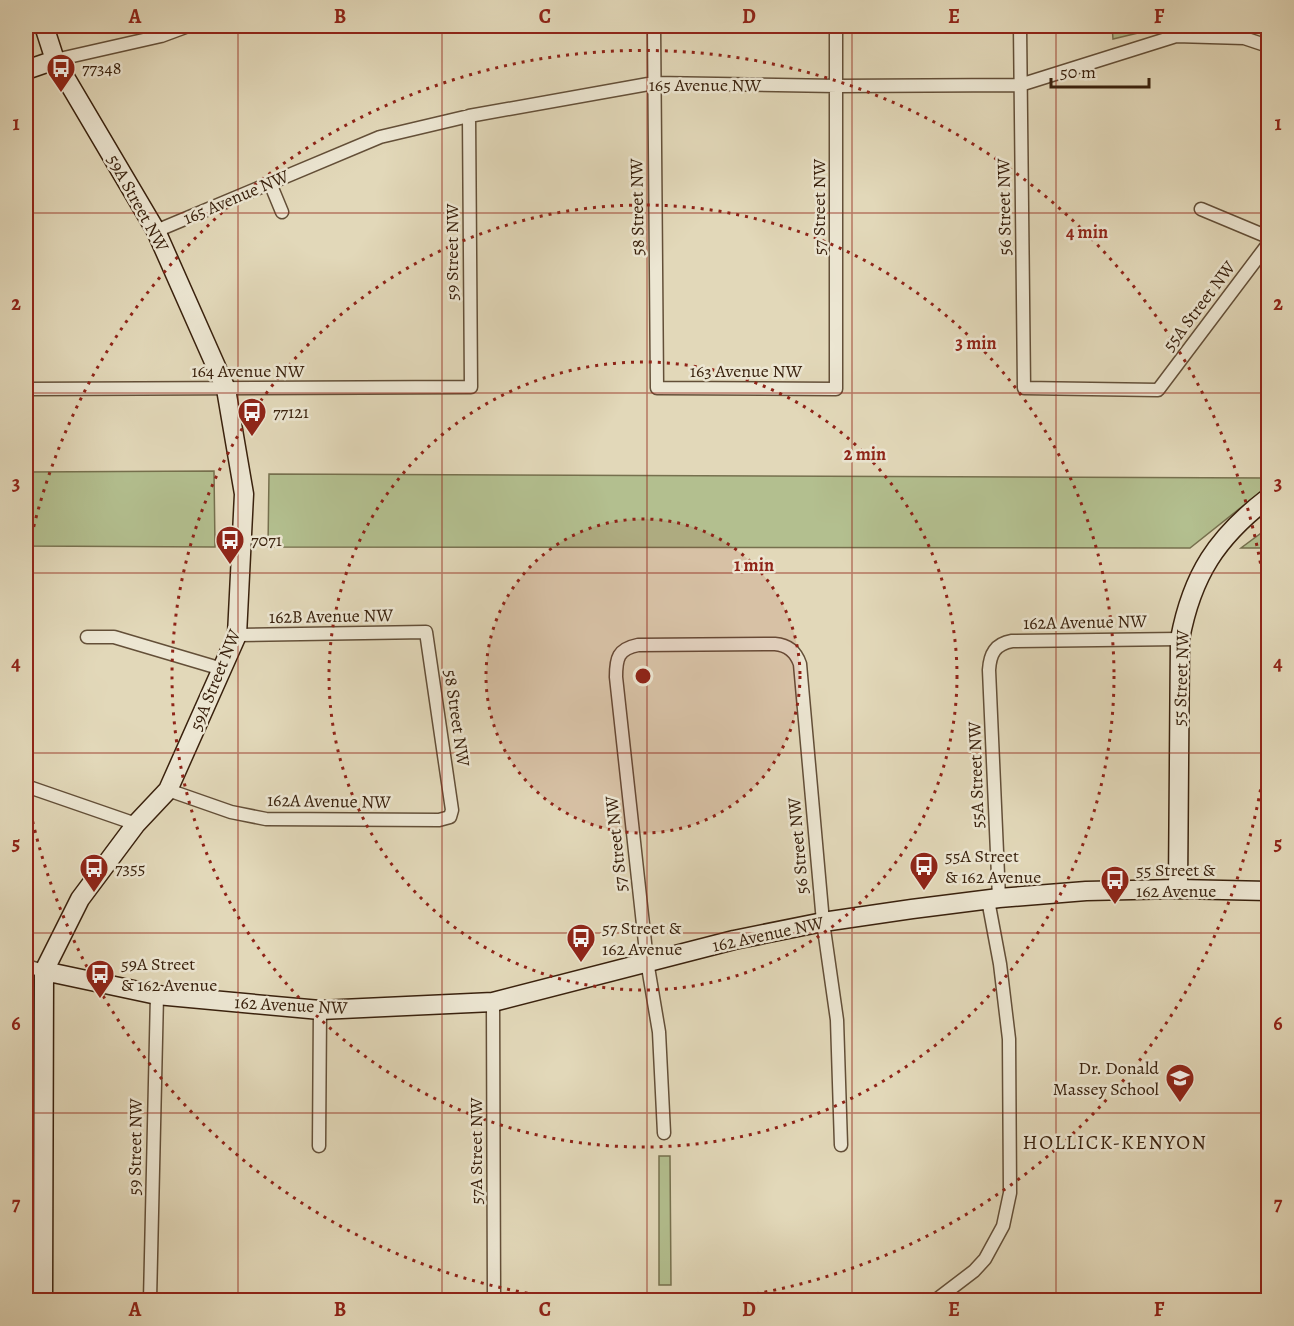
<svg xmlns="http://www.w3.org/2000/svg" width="1294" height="1326" viewBox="0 0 1294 1326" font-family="Alegreya,serif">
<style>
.green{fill:#b3bf8f;stroke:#76704e;stroke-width:1.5}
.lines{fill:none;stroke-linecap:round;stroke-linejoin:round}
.street-casing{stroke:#634f38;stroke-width:15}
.secondary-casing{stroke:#39210d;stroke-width:21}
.street{stroke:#ece6d2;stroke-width:12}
.secondary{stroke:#ece6d2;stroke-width:18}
.grid{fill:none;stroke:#8f2418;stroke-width:1.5;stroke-opacity:0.55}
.ring{fill:none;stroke:#8f2418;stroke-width:3;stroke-dasharray:3 6}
.labels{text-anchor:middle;stroke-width:5;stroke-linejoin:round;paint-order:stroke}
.poi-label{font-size:18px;fill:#39210d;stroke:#ece6d2;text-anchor:start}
.street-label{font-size:18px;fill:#39210d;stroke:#ece6d2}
.neighbourhood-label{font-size:20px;letter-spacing:1.5px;fill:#39210d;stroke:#ece6d2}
.centre{fill:#8f2418;stroke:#ece6d2;stroke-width:3}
.ring-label{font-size:18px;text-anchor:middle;font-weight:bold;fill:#8f2418;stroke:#ece6d2;stroke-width:5;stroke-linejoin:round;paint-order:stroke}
.neatline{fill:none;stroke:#8f2418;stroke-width:2}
.grid-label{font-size:20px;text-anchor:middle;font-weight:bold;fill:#8f2418}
</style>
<rect width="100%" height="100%" fill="#e2d8b9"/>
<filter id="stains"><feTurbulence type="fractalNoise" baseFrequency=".00333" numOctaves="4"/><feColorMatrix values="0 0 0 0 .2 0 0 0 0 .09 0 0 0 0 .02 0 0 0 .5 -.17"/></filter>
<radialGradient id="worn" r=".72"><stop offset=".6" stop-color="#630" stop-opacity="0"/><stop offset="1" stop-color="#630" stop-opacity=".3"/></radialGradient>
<path class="green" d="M1112,26h55l-54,13z
M214,471l1,76 -189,-1v-74z
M269,474l999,4v8l-78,62 -922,-1z
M1268,528v20h-27z
M26,992l3,1 -3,277z
M659,1156h11l1,129h-12z"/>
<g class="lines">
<g class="street-casing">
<path id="street" d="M654,26l3,362 179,1v-363
M1020,26l4,362 134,2 110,-146
M55,60l106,-24 27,-10
M270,183l12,29
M1201,209l67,28
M156,231l224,-94 89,-21 185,-33 183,3 183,-1 156,-49 68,2 24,8
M26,389l445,-2 -2,-271
M87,637h27l108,32
M26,786l110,38
M168,790l63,22 35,7 173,1 11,-3 2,-7 -26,-178 -189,3
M999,898l-10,-228c1,-16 6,-26 23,-29l168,-2
M26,966l18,5
M493,1002l1,298
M664,1133l-5,-101 -12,-71 -31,-284c0,-19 2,-28 22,-32l137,-1c13,1 21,8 25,20l23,258 14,98 4,125
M319,1146l1,-136
M150,1300l7,-305
M936,1300l38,-29 11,-12 18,-33 7,-33 -1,-154 -9,-75 -12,-64"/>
</g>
<g class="secondary-casing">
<path id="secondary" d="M26,70l29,-10
M1178,889l2,-250c12,-64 37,-102 88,-141
M44,971l113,24 163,15 173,-8 241,-62 89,-18 89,-13 87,-11 87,-7 92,-2 90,2
M43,1300l1,-329 36,-72 56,-75 32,-34 69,-155 7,-141 -18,-105 -70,-158 -101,-171 -11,-34"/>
</g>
<use href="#street" class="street"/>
<use href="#secondary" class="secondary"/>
</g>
<path class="grid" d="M238,26v1274M442,26v1274M647,26v1274M852,26v1274M1056,26v1274M26,213h1242M26,393h1242M26,573h1242M26,753h1242M26,933h1242M26,1113h1242"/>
<circle cx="643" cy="676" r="157" fill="#8f2418" fill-opacity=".12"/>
<g class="ring">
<circle cx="643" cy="676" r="157"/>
<circle cx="643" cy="676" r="314"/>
<circle cx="643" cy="676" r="471"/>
<path d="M1268 736A628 628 0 0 1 714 1300M572 1300A628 628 0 0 1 26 790M26 562A628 628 0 0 1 1268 616"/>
</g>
<defs>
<g id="bus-pin" transform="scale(1.5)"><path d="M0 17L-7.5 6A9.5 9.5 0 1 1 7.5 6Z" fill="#8f2418" stroke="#ece6d2"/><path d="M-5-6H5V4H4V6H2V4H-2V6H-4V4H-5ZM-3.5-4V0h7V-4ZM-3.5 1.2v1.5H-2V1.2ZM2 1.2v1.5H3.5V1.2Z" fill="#fff"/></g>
<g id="school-pin" transform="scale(1.5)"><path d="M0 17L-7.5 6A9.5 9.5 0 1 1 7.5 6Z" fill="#8f2418" stroke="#ece6d2"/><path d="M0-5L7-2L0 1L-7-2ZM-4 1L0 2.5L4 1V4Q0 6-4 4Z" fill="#fff"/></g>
</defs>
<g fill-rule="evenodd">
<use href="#bus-pin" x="61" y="68"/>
<use href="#bus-pin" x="252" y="412"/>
<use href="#bus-pin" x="230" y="540"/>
<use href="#bus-pin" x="924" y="866"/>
<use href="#bus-pin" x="94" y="868"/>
<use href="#bus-pin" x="1115" y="880"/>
<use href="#bus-pin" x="581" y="938"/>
<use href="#bus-pin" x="100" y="974"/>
<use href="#school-pin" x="1180" y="1078"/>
</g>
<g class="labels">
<g class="poi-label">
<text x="82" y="74">77348</text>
<text x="273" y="418">77121</text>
<text x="251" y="546">7071</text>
<text x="945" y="862">55A Street<tspan x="945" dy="21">&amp; 162 Avenue</tspan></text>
<text x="115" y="874">7355</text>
<text x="1136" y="876">55 Street &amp;<tspan x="1136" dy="21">162 Avenue</tspan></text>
<text x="602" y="934">57 Street &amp;<tspan x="602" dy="21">162 Avenue</tspan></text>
<text x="121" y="970">59A Street<tspan x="121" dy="21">&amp; 162 Avenue</tspan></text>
<text x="1159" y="1074" text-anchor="end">Dr. Donald<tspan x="1159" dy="21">Massey School</tspan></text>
</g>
<g class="street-label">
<text x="705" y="91">165 Avenue NW</text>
<text transform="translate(236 197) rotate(-23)" y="6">165 Avenue NW</text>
<text transform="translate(138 203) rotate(61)" y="6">59A Street NW</text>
<text transform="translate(637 207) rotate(-91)" y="6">58 Street NW</text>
<text transform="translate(819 207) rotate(-90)" y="6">57 Street NW</text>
<text transform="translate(1004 207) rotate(-91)" y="6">56 Street NW</text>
<text transform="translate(452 252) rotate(-90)" y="6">59 Street NW</text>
<text transform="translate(1199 306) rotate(-53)" y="6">55A Street NW</text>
<text x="248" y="377">164 Avenue NW</text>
<text x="746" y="377">163 Avenue NW</text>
<text transform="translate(331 616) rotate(-1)" y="6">162B Avenue NW</text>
<text transform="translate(1085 622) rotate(-1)" y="6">162A Avenue NW</text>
<text transform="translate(1181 678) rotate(-88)" y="6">55 Street NW</text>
<text transform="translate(215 680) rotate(-68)" y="6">59A Street NW</text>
<text transform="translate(457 718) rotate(82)" y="6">58 Street NW</text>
<text transform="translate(976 775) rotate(-92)" y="6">55A Street NW</text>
<text transform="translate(329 801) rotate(1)" y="6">162A Avenue NW</text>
<text transform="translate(616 844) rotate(-96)" y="6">57 Street NW</text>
<text transform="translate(798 846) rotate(-95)" y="6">56 Street NW</text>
<text transform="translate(768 934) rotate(-12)" y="6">162 Avenue NW</text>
<text transform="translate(291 1005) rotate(3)" y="6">162 Avenue NW</text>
<text transform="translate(135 1147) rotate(-89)" y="6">59 Street NW</text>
<text transform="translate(476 1151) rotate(-90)" y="6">57A Street NW</text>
</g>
<g class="neighbourhood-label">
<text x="1115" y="1149">HOLLICK-KENYON</text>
</g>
</g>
<circle cx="643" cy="676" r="9" class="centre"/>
<g class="ring-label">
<text x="1087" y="238">4 min</text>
<text x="976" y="349">3 min</text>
<text x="865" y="460">2 min</text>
<text x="754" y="571">1 min</text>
</g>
<rect width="1294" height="1326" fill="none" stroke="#e2d8b9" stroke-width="66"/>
<path d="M1051 78v9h98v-9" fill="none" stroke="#39210d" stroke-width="3"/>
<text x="1060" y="78" font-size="18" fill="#39210d" stroke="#ece6d2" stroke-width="4.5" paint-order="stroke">50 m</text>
<rect x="33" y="33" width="1228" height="1260" class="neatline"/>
<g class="grid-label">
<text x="135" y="23">A</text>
<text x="340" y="23">B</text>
<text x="545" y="23">C</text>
<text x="749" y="23">D</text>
<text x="954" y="23">E</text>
<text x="1159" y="23">F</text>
<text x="16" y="130">1</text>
<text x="1278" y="130">1</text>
<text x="16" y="310">2</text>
<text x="1278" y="310">2</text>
<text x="16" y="490">3</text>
<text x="1278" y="490">3</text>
<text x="16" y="670">4</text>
<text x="1278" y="670">4</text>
<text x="16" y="850">5</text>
<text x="1278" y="850">5</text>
<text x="16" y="1030">6</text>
<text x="1278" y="1030">6</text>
<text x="16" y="1210">7</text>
<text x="1278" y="1210">7</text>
<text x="135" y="1316">A</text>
<text x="340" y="1316">B</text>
<text x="545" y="1316">C</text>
<text x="749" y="1316">D</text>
<text x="954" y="1316">E</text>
<text x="1159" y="1316">F</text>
</g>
<rect width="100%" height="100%" filter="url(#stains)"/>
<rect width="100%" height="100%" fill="url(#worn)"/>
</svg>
